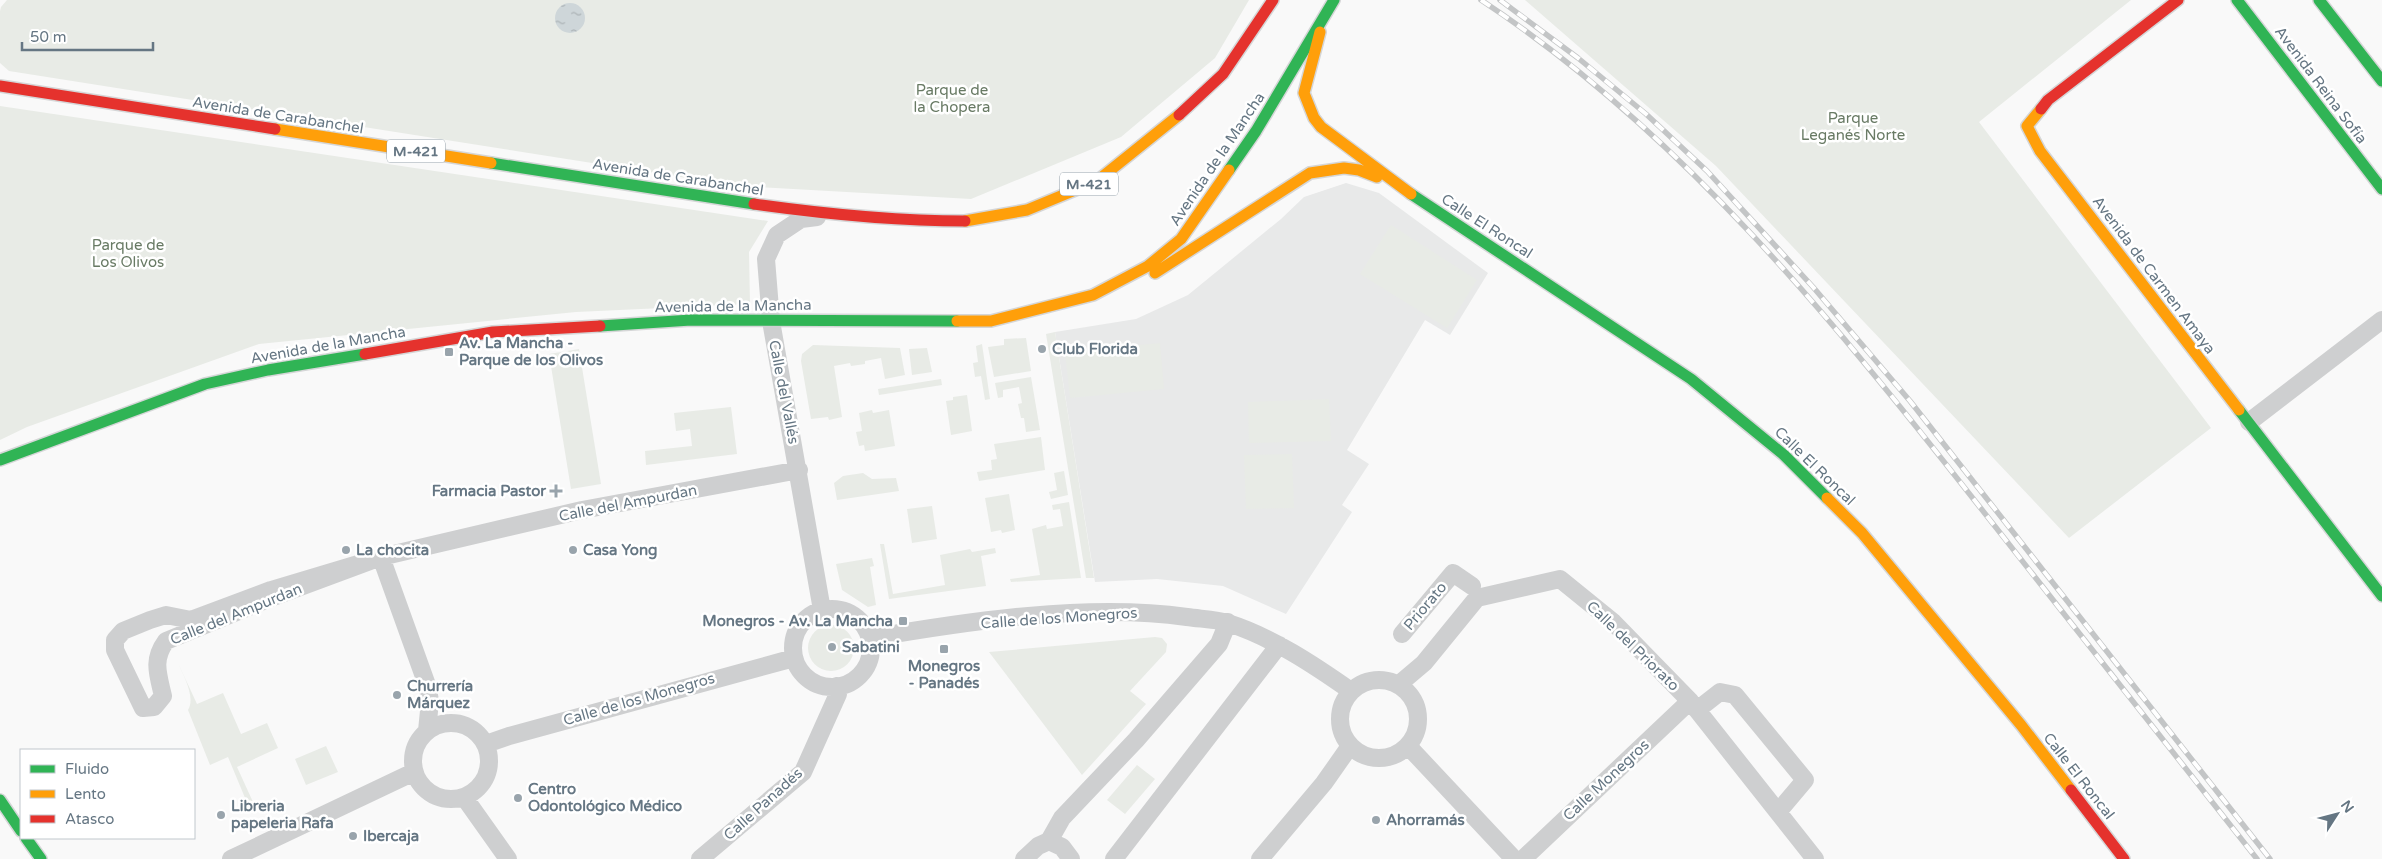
<svg xmlns="http://www.w3.org/2000/svg" width="2382" height="859" viewBox="0 0 2382 859" font-family="'Varela Round',sans-serif">
<style>
.built{fill:#e8e9e9}
.green{fill:#e8ebe6}
.water{fill:url(#water-ripples)}
.lines{fill:none;stroke-linecap:round;stroke-linejoin:round}
.fast-casing{stroke:#d5d6d7;stroke-width:14}
.slow-casing{stroke:#d5d6d7;stroke-width:14}
.jam-casing{stroke:#d5d6d7;stroke-width:14}
.street{stroke:#cecfd0;stroke-width:18}
.fast{stroke:#30b455;stroke-width:11}
.slow{stroke:#ff9f0a;stroke-width:11}
.jam{stroke:#e5322d;stroke-width:11}
.rail-casing{stroke:#c3c5c6;stroke-width:5.5}
.rail{stroke:#fff;stroke-width:4;stroke-dasharray:11;stroke-linecap:butt}
.poi-dot{fill:#99a4ac;stroke:#fff;stroke-width:2}
.labels{text-anchor:middle;stroke-width:5;stroke-linejoin:round;paint-order:stroke}
.shield{fill:#fff;stroke:#939fa8;stroke-width:1}
.shield-label{font-size:14px;font-weight:bold;fill:#657683}
.street-label{font-size:15px;fill:#657683;stroke:#fff}
.park-label{font-size:15px;fill:#687a64;stroke:#fff}
.poi-label{font-size:15px;font-weight:bold;fill:#657683;stroke:#fff;text-anchor:start}
</style>
<defs>
<pattern id="water-ripples" width="26" height="14" patternUnits="userSpaceOnUse" patternTransform="scale(1.25)"><rect width="26" height="14" fill="#ced6d9"/><path d="M2 4q2-2 4 0t4 0M15 11q2-2 4 0t4 0" fill="none" stroke="#abb2b5"/></pattern>
</defs>
<rect width="100%" height="100%" fill="#f9f9f9"/>
<path class="built" d="M1346,183l33,10 109,80 -38,62 -25,-15 -78,130 22,14 -27,41 10,7 -66,102 -63,-28 -66,-7 -62,3 -40,-250 81,-13 52,-24 93,-76 23,-22z"/>
<path class="green" d="M7,0h1242l-34,58 -94,79 -150,62 -233,-13 -729,-115 -9,-8v-52l1,-4z
M1525,0h606l-152,122 232,306 -142,110 -353,-372z
M0,106l768,115 -19,31 1,52 -174,8 -317,32 -232,83 -27,13z
M1391,225l86,55 -30,48 -87,-54z
M1055,332l39,246h-8l-40,-244z
M1026,338l5,33 -37,6 -6,-30 16,-2v-6z
M1160,343l4,46 -94,9 -5,-46z
M982,344l8,55 -5,1 -4,-24 -6,1 -2,-14 5,-1 -2,-16z
M813,345l87,3 5,27 -20,4 -4,-21 -16,3v3l-14,2 -1,-3 -16,3 8,51 -13,3 -1,-3 -17,2 -10,-58 1,-7z
M927,348l5,24 -20,3 -3,-26z
M579,349l22,135 -30,5 -22,-135z
M1031,377l9,53 -14,2 -2,-14h-3l-3,-14 4,-1 -3,-16 -16,3v7l-5,1 -3,-15z
M941,379l1,6 -63,10 -1,-6z
M967,395l5,36 -21,4 -5,-34 7,-1v-3z
M1329,399l2,42 -82,2 -1,-41z
M731,407l6,47 -91,11 -1,-14 47,-5 -2,-17 -14,2 -2,-18z
M872,410l1,3 16,-3 6,36 -30,5 -1,-6 -5,1 -3,-14 6,-1 -3,-18z
M1041,437l4,33 -66,11 -2,-9 15,-2 -1,-10 6,-1 -3,-15z
M1292,454l2,54 -48,1 -2,-54z
M1064,471l4,24 -17,4 -2,-7 8,-2 -3,-17z
M863,473l9,6 24,-1 3,13 -62,9 -3,-17 9,-7z
M1009,494l6,36 -13,3 -1,-3 -10,2 -6,-34z
M1069,502l12,76 -70,4 -1,-3 30,-4 -8,-46 14,-4 1,4 16,-3 -3,-17 -7,1 -1,-5z
M932,506l5,33 -25,4 -5,-34z
M880,544h4l9,50 52,-9 -5,-30 30,-6 2,3 23,-4 1,5 -15,3 5,30 -97,13z
M872,558l2,8 -4,1 6,38 -8,2 -26,-17 -6,-26z
M808 648a23 23 0 1 1 46 0a23 23 0 1 1-46 0Z
M1155,637l7,1 5,6 -1,8 -36,39 16,13 -64,71 -93,-123z
M178,663l19,41 26,-11 18,41 26,-11 11,25 -41,19 16,35 -5,3 -20,-48 -18,8 -22,-55c8,-13 -5,-35 -10,-47z
M326,746l12,26 -32,13 -11,-26z
M1137,765l18,14 -30,35 -18,-14z"/>
<path class="water" d="M555 18a15 15 0 1 1 30 0a15 15 0 1 1-30 0Z"/>
<g class="lines">
<g class="fast-casing">
<path id="fast" d="M2237,0l145,189
M2319,0l63,81
M491,163l263,41
M1229,170l27,-39 78,-131
M1411,194l280,185 93,76 43,43
M600,326l91,-6 266,1
M2239,410l143,186
M0,460l205,-76 63,-14 97,-16
M0,800l21,31
M26,838l15,21"/>
</g>
<g class="slow-casing">
<path id="slow" d="M1320,32l-16,61 10,25 7,9 90,67
M2041,109l-14,17 13,25 199,259
M275,129l216,34
M965,221l62,-11 70,-29 82,-66
M1155,273l155,-100 34,-5 15,2 18,7
M957,321h34l102,-26 55,-29 33,-27 48,-69
M1827,498l35,35 159,192 50,65"/>
</g>
<g class="jam-casing">
<path id="jam" d="M0,86l275,43
M2041,109l7,-9 130,-100
M1179,115l44,-41 50,-74
M754,204c71,10 140,17 211,17
M365,354l128,-22 107,-6
M2071,790l53,69"/>
</g>
<path class="street" d="M817,217l-16,2 -24,16 -11,24 5,62 51,289
M2249,422l133,-102
M381,557l46,128 3,16 -3,30
M370,561l-97,36 -107,44c-14,19 -8,33 -3,55l-9,11 -11,1 -28,-58v-10l8,-9 27,-11 16,-5 25,5 80,-30 110,-33 201,-47 217,-40
M793 648a39 39 0 1 1 78 0a39 39 0 1 1-78 0Z
M1402,634l51,-61 19,13
M870,638c99,-17 218,-35 317,-21 13,2 29,2 41,6 44,14 86,42 123,68
M1340 719a39 39 0 1 1 78 0a39 39 0 1 1-78 0Z
M1398,685l26,-22 53,-65 83,-19 53,43 77,79 125,158
M1697,710l23,-18 15,3 70,85 -27,32
M413 761a38 38 0 1 1 76 0a38 38 0 1 1-76 0Z
M486,744l23,-8 285,-78
M1408,746l106,113
M464,797l44,62
M1049,841l13,-23 74,-78 83,-96 9,-22
M231,859l183,-87
M700,859l103,-87 35,-78 -1,-8
M1024,859l14,-13 11,-5 13,6 9,12
M1114,859l165,-214
M1260,859l64,-76 26,-37
M1523,859l167,-158"/>
<use href="#fast" class="fast"/>
<use href="#slow" class="slow"/>
<use href="#jam" class="jam"/>
<g class="rail-casing">
<path id="rail" d="M1481,0c199,131 352,320 498,506 92,117 185,235 278,353
M1500,0l78,58 68,56 61,57 106,116 97,114 360,458"/>
</g>
<use href="#rail" class="rail"/>
</g>
<g class="poi-dot">
<circle cx="1042" cy="349" r="5"/>
<rect x="444" y="347" width="10" height="10" rx="2.5"/>
<path d="M553.5 483.5h5v5h5v5h-5v5h-5v-5h-5v-5h5z"/>
<circle cx="346" cy="550" r="5"/>
<circle cx="573" cy="550" r="5"/>
<rect x="898" y="616" width="10" height="10" rx="2.5"/>
<circle cx="832" cy="647" r="5"/>
<rect x="939" y="644" width="10" height="10" rx="2.5"/>
<circle cx="397" cy="695" r="5"/>
<circle cx="518" cy="798" r="5"/>
<circle cx="221" cy="815" r="5"/>
<circle cx="1376" cy="820" r="5"/>
<circle cx="353" cy="836" r="5"/>
</g>
<g class="labels">
<g class="shield">
<rect x="387" y="139.5" width="58" height="23" rx="4"/>
<rect x="1060" y="172.5" width="58" height="23" rx="4"/>
</g>
<g class="shield-label">
<text x="416" y="156">M-421</text>
<text x="1089" y="189">M-421</text>
</g>
<g class="street-label">
<text transform="translate(2321 85) rotate(53)" y="5">Avenida Reina Sofía</text>
<text transform="translate(278 115) rotate(9)" y="5">Avenida de Carabanchel</text>
<text transform="translate(1217 159) rotate(-56)" y="5">Avenida de la Mancha</text>
<text transform="translate(678 177) rotate(9)" y="5">Avenida de Carabanchel</text>
<text transform="translate(1487 226) rotate(33)" y="5">Calle El Roncal</text>
<text transform="translate(2154 275) rotate(53)" y="5">Avenida de Carmen Amaya</text>
<text transform="translate(733 306) rotate(-1)" y="5">Avenida de la Mancha</text>
<text transform="translate(328 345) rotate(-10)" y="5">Avenida de la Mancha</text>
<text transform="translate(784 392) rotate(79)" y="5">Calle del Vallés</text>
<text transform="translate(1815 466) rotate(44)" y="5">Calle El Roncal</text>
<text transform="translate(628 503) rotate(-11)" y="5">Calle del Ampurdan</text>
<text transform="translate(1425 606) rotate(-50)" y="5">Priorato</text>
<text transform="translate(236 614) rotate(-22)" y="5">Calle del Ampurdan</text>
<text transform="translate(1059 618) rotate(-4)" y="5">Calle de los Monegros</text>
<text transform="translate(1633 646) rotate(44)" y="5">Calle del Priorato</text>
<text transform="translate(639 699) rotate(-16)" y="5">Calle de los Monegros</text>
<text transform="translate(2079 776) rotate(52)" y="5">Calle El Roncal</text>
<text transform="translate(1606 780) rotate(-43)" y="5">Calle Monegros</text>
<text transform="translate(763 804) rotate(-42)" y="5">Calle Panadés</text>
</g>
<g class="park-label">
<text x="952" y="95">Parque de<tspan x="952" dy="17">la Chopera</tspan></text>
<text x="1853" y="123">Parque<tspan x="1853" dy="17">Leganés Norte</tspan></text>
<text x="128" y="250">Parque de<tspan x="128" dy="17">Los Olivos</tspan></text>
</g>
<g class="poi-label">
<text x="459" y="348">Av. La Mancha -<tspan x="459" dy="17">Parque de los Olivos</tspan></text>
<text x="1052" y="354">Club Florida</text>
<text x="546" y="496" text-anchor="end">Farmacia Pastor</text>
<text x="356" y="555">La chocita</text>
<text x="583" y="555">Casa Yong</text>
<text x="893" y="626" text-anchor="end">Monegros - Av. La Mancha</text>
<text x="842" y="652">Sabatini</text>
<text x="944" y="671" text-anchor="middle">Monegros<tspan x="944" dy="17">- Panadés</tspan></text>
<text x="407" y="691">Churrería<tspan x="407" dy="17">Márquez</tspan></text>
<text x="528" y="794">Centro<tspan x="528" dy="17">Odontológico Médico</tspan></text>
<text x="231" y="811">Libreria<tspan x="231" dy="17">papeleria Rafa</tspan></text>
<text x="1386" y="825">Ahorramás</text>
<text x="363" y="841">Ibercaja</text>
</g>
</g>
<rect x="20" y="749" width="175" height="90" fill="#ffffff" stroke="#c1c8cd"/>
<rect x="30" y="765" width="25" height="8" fill="#30b455" stroke="#c1c8cd"/>
<text x="65" y="774" font-size="15" fill="#657683">Fluido</text>
<rect x="30" y="790" width="25" height="8" fill="#ff9f0a" stroke="#c1c8cd"/>
<text x="65" y="799" font-size="15" fill="#657683">Lento</text>
<rect x="30" y="815" width="25" height="8" fill="#e5322d" stroke="#c1c8cd"/>
<text x="65" y="824" font-size="15" fill="#657683">Atasco</text>
<g transform="translate(2337 814) rotate(54)" stroke="#ffffff" stroke-width="4" paint-order="stroke">
<path d="M0-4L9 19L0 12L-9 19Z" fill="#657683"/>
<text y="-8" font-size="14" font-weight="bold" text-anchor="middle" fill="#657683">N</text>
</g>
<path d="M22 42v8h131v-8" fill="none" stroke="#657683" stroke-width="2.5"/>
<text x="30" y="42" font-size="15" fill="#657683" stroke="#ffffff" stroke-width="4" paint-order="stroke">50 m</text>
</svg>
